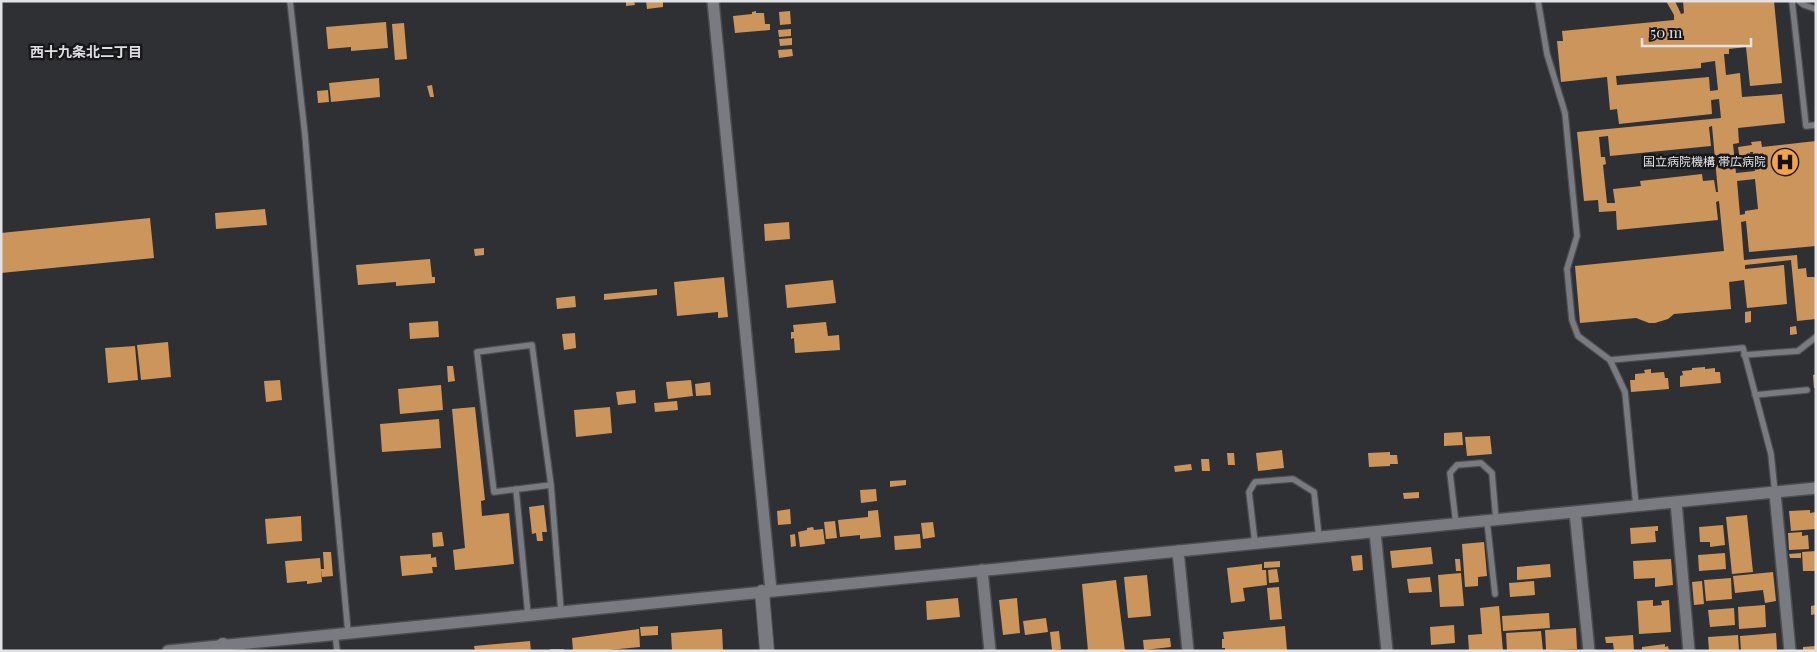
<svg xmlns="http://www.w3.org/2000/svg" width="1817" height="652" viewBox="0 0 1817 652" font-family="'Playfair Display','Noto Sans JP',serif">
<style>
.building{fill:#cc955c;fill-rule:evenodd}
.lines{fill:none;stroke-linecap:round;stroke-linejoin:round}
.service-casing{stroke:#4c4d50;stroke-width:8}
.minor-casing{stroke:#4c4d50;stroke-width:14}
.tertiary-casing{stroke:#4c4d50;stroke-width:16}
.service{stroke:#7a7b80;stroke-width:5.5}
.minor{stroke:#7a7b80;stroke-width:11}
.tertiary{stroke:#7a7b80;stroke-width:14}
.labels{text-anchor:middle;stroke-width:5;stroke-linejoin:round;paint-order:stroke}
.poi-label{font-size:12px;fill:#e1e2e5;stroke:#18181a;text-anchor:end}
.neighbourhood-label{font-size:14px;font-weight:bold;fill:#dedee4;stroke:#18181a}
</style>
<rect width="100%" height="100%" fill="#2f3034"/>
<path class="building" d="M626,1h8l1,4 -9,1z
M646,1h17v6l-16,2z
M1666,1h9l6,13 3,-1 -1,-12h91l8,82 -32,3 -4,-39 -17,2v5h-5l2,21 14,-2 2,24 40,-3 3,29 -47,5 1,15 -6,1 3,29 19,-2 -2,-19h-3l1,7 -11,1 -2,-13 14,-2 -1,-3 10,-1 1,6 54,-6v105l-67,6 -3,-31 -5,1 3,38 53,-5 1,14 8,-1 1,9h9v42l-19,2 -6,-61 -46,5v4l39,-4 3,39 -40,4 -3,-28 -15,2 2,27 -57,5 -6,5 -13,4h-6l-13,-5 -56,5 -5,-57 149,-15 -5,-50 -3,1 2,18 -101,10 -1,-19 -17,1 -1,-12 -14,1 -7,-69 144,-14 -2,-19 -8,1 1,14 -93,10 -2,-15 -7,1 -3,-33 -46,5 -4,-41h6l-1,-10 112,-11v-5zM1715,61l3,29 -8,1 -1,-14 -92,8 -1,-9 85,-8v-5zM1712,126l6,66h-2l-2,-12 -11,1 -1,-7 -62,7 1,5 -28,3 2,14h-8l-4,-38 3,-1 -1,-7h-4l-2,-20 9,-1 2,20 101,-10 -2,-19zM1755,179l3,30 -13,2v3l-5,1 -3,-34z
M756,11v2h8l1,11h5v6l-35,3 -2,-17 19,-2v-2z
M790,11l1,13 -11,1 -1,-13z
M386,22l2,26 -37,3v-4l-23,2 -2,-22z
M404,23l3,36 -12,1 -3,-36z
M791,29v7l-12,1 -1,-7z
M792,38v7l-12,1 -1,-7z
M792,49l1,7 -14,2 -1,-8z
M379,78l1,19 -49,5 -2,-19z
M432,85l2,12h-4l-3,-11z
M328,90l1,12 -11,1 -1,-12z
M265,209l2,16 -51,4 -1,-16z
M150,218l4,40 -153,15v-40z
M789,222l1,17 -25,2 -1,-17z
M484,248v7l-9,1 -1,-7z
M430,259l2,18h3v6l-39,3v-4l-38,3 -2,-20z
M724,277l4,40 -10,1v-6l-41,4 -3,-34z
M833,280l3,23 -49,5 -2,-23z
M657,289v6l-53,5v-6z
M575,296l1,11 -19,2 -1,-11z
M1751,311v11l-6,1v-11z
M438,321l1,16 -29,2 -1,-16z
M826,322l2,14 11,-1 1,15 -45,3 -1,-15 -3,1v-7h3l-1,-7z
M1796,326l1,8 -7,1v-8z
M575,333l1,15 -12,2 -2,-16z
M168,342l3,35 -30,3 -4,-35z
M135,346l3,34 -30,3 -3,-35z
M447,366h6l2,15 -7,1z
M1705,367v2l10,-1v4h5l1,11 -41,4v-11l3,-1 -1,-4 10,-1v-2z
M1651,369v4l13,-1 1,6h3l1,11 -38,3 -1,-12h5v-6l10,-1 -1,-3z
M1816,374v14h-2l-1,-13z
M280,380l2,20 -16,2 -2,-21z
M691,380l2,16 -25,3 -2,-17z
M710,382l1,13 -15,1 -1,-12z
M441,385l2,25 -43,4 -2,-25z
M635,390l1,13 -18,2 -2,-13z
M677,401l1,9 -23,2 -1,-9z
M475,407l10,93 -4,1 1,15 27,-3 5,51 -59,6 -2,-20 12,-2 -13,-139z
M610,407l2,26 -36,4 -2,-27z
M439,419l2,29 -59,4 -2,-28z
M1462,432l1,13 -19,1v-13z
M1490,436l2,18 -25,2 -2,-19z
M1282,450l2,18 -26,3 -2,-18z
M1390,452v3h7l1,9h-8v2l-21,1 -1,-14z
M1227,453h7l1,12h-7z
M1201,459h8l1,12h-8z
M1191,464l1,6 -17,2 -1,-6z
M906,480v5l-16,2v-6z
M876,489l1,12 -16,2 -1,-13z
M1419,492v6l-15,1 -1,-6z
M544,505l3,27h-5l1,9h-6l-1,-8 -4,1 -3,-27z
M790,509l1,15 -13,1 -1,-14z
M878,510l3,27 -21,2v-4l-20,2 -2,-17 30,-3v-6z
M1810,510v3l6,-1v17l-25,2 -2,-20z
M1747,515l6,57 -21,2 -6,-57z
M301,516l1,25 -35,3 -2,-25z
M835,521l2,17 -11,1 -2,-17z
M933,522l2,15 -12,2 -2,-16z
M1723,525l2,20 -15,2v-5h-10l-1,-15z
M1658,526v5h-3l1,11 -25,2 -1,-16z
M813,527l1,3 9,-1 2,15 -25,3 -2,-15 9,-2v-2z
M442,532l2,14 -11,1 -1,-14z
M1802,532v4l6,-1 1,14 -20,1 -1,-17z
M795,534l1,12 -5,1 -1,-12z
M920,534l1,14 -26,2 -1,-14z
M1484,542l3,34 -9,1v9l-13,1 -3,-43z
M1431,547l2,17 -41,4 -2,-17z
M1816,551v20h-13l-1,-19z
M323,552h8l2,24 -11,1 -1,-8h3z
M1725,553l1,16 -27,2 -1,-16z
M1801,553v5h-11l-1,-4z
M431,554v4l5,-1 1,10h-5l1,6 -31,3 -2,-20z
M1362,555l1,15 -10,1 -2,-15z
M320,558l2,24 -15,2v-3l-20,2 -2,-22z
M1455,559h5l1,12h-5z
M1671,559l2,26 -18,2v-9l-21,1 -1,-18z
M1280,561v6l-16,1v-6z
M1262,564v6h4l1,15 -24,3 2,13 -14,2 -4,-35z
M1550,564l1,13 -34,3v-13z
M1277,569l2,13 -10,1 -1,-13z
M1773,572l3,29 -11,2 -2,-13 -28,3 -2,-17z
M1461,573l3,33 -24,1 -2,-32z
M1147,575l4,41 -23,2 -4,-41z
M1430,577l2,15 -23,1 -2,-14z
M1731,578l1,21 -26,2 -2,-21z
M1116,580l9,71h-37l-6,-67z
M1534,581l1,14 -25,2 -1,-14z
M1702,581l2,23 -10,1 -2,-23z
M1279,587l3,32 -12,1 -3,-32z
M958,598l2,19 -33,3 -1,-19z
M1017,598l3,35 -17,2 -4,-35z
M1653,600v6l9,-1 -1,-4 8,-1 2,32 -32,2 -2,-33z
M1765,605l1,22 -27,2 -1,-22z
M1816,605v9l-5,1v-9z
M1499,606l4,45h-34l-1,-16 14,-1 -2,-26z
M1734,608l1,17 -25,2 -2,-17z
M1549,613l1,15 -47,3 -1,-15z
M1046,618l2,14 -23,3 -2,-14z
M1454,625l1,18 -24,2 -1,-18z
M658,626v9l-17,1 -1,-9z
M1285,626l2,25h-62v-3h-3v-9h2l-1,-7z
M1576,628l1,21 -31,1 -1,-20z
M639,629l1,18 -42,4h-25l-1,-13z
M722,629l1,22h-51l-1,-18z
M1059,631l2,18 -9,1 -2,-18z
M1541,631l2,20h-36l-1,-18z
M1776,633l1,18h-36l-1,-15z
M1633,635l1,16h-20l-1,-8h-7l-1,-6z
M1738,635l1,16h-30l-1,-14z
M1170,638l1,9 -27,3 -1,-10z
M530,641l1,10h-56l-1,-5z
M1665,644v3l3,-1 1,5h-27v-4z
M1816,646v5h-13v-4z
M550,649h14v2h-14z"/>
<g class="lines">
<g class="service-casing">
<path id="service" d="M290,1l15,134 19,235 24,262
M1538,1l9,53 18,59 12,123 -10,33 5,51 6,16 32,24 15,32 11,114
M1792,1l14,125 10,-1
M1799,1l5,4 12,4
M1744,355l54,-4 18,-14
M1610,360l133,-12 28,106 4,39
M1755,395l52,-5
M551,485l-57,7 -17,-140 55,-7 19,140 10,126
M516,489l12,126
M1487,521l8,73
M1456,524l-6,-51 7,-8 24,-2 11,10 4,47
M1255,543l-6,-51 6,-10 38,-3 21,13 5,45
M335,633l2,18"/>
</g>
<g class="minor-casing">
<path id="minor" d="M713,1l58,589
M1775,493l15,158
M1676,502l13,149
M1575,512l14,139
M1375,532l12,119
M1178,551l10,100
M982,570l8,81
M168,651l1648,-163"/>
</g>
<g class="tertiary-casing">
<path id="tertiary" d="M762,592l5,59
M223,645v6"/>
</g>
<use href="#service" class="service"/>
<use href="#minor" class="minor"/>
<use href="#tertiary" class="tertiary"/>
</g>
<defs>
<g id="hospital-disc" transform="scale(1.4375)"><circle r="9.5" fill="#f5a345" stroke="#18181a"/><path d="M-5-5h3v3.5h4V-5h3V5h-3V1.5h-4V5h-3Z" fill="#111"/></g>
</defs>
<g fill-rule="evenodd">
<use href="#hospital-disc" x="1785" y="162"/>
</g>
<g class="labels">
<g class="poi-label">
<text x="1766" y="166">国立病院機構 帯広病院</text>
</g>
<g class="neighbourhood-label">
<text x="86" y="57">西十九条北二丁目</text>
</g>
</g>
<rect width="1817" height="652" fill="none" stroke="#e1e2e5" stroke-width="5"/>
<path d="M1642 38v8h109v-8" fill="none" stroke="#e1e2e5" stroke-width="2.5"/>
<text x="1650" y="38" font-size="15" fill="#e1e2e5" stroke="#18181a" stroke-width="4" paint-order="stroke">50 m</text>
</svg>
